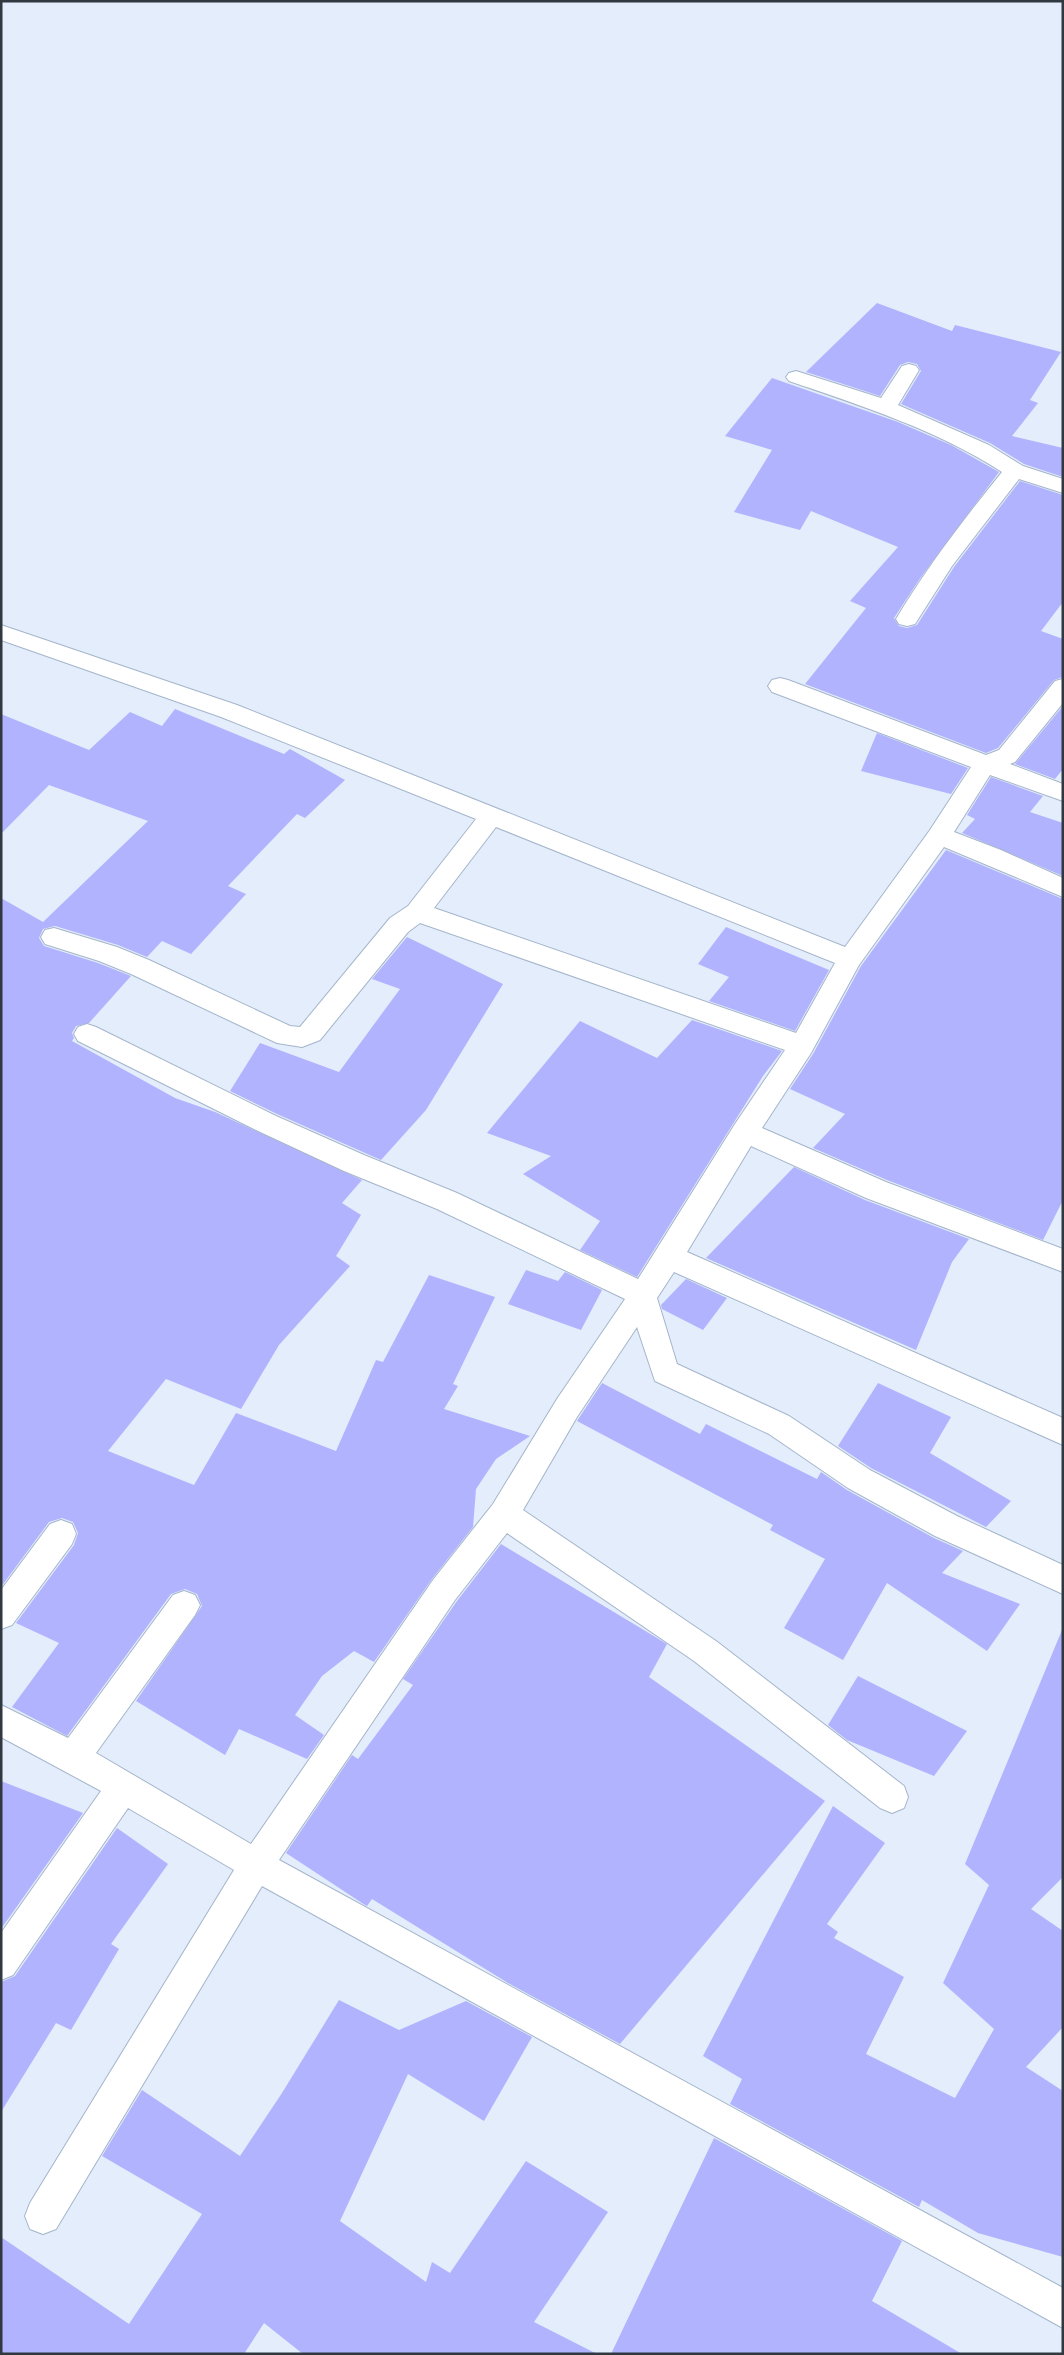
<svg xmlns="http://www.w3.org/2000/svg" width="1064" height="2355" viewBox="0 0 1064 2355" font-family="'Golos Text',sans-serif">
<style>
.building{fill:#b1b3fe}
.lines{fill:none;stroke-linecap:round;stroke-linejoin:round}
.minor-casing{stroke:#a4b5ca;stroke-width:2}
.minor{fill:#fff;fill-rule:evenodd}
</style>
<rect width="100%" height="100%" fill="#e3edfb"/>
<path class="building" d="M877,303l75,28 3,-6 106,27 -31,48 8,3 -26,33 51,12v29l-39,-13 -34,-21 -89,-39 20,-33 -4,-7 -9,-2 -8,3 -20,31 -74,-24z
M772,378l126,44 53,23 48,27 -80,108 -25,38 5,8 8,2 10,-3 37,-58 66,-86 43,14v107l-22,29 22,8v38l-9,3 -56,68 -12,5 -181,-69 61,-76 -16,-7 48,-54 -87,-36 -11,19 -66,-18 38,-62 -47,-14z
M1063,706v63l-8,10 -40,-15z
M175,709l109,45 6,-5 55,31 -40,38 -8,-4 -69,72 18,8 -55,60 -29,-13 -15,16 -29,-12 -63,-19 -12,3 -4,9 5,8 54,17 33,13 -42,47 -13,3 -4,7 2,5 -2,3 103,57 40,14 147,68 -20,23 19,12 -25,41 14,10 -71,79 -38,64 -75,-30 -58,72 86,34 42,-72 100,38 40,-91 7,2 46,-87 66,22 -42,87 5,2 -14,23 86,27 -34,23 -20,30 -3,38 -41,52 -58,83 -20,-11 -32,25 -27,39 29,20 -17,24 -68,-30 -14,26 -89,-54 66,-95 -5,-12 -12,-5 -14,5 -104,142 -55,-29 47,-64 -43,-20 58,-78 4,-12 -5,-11 -11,-4 -13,4 -48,65v-689l42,24 105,-101 -99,-36 -48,49v-120l88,36 41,-38 32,14z
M877,733l91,35 -17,26 -90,-23z
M991,777l52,19 -13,16 33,11v53l-101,-43 13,-14 -8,-4z
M946,850l117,49v301l-20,40 -156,-60 -74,-32 32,-34 -55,-25 23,-35 48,-88z
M726,927l103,43 -34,61 -86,-30 20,-24 -31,-13z
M407,937l96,47 -77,126 -45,50 -104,-46 -47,-23 30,-48 79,29 61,-83 -28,-10z
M692,1020l90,31 -19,25 -126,201 -57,-27 20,-29 -77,-47 28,-18 -64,-23 93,-112 77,37z
M794,1167l71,33 104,39 -17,23 -36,88 -210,-92z
M526,1270l32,11 7,-9 37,18 -21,40 -73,-26z
M686,1279l41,19 -24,32 -41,-21 -1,-4z
M602,1383l98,51 6,-10 111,55 4,-7 26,18 87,48 29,13 -21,22 78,31 -33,47 -100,-68 -44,77 -59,-32 41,-69 -55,-29 3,-5 -196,-104z
M878,1383l73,34 -21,36 81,48 -25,26 -115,-59 -33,-22z
M501,1544l166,100 -18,33 176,124 -205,243 -112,-61 -136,-84 -5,7 -2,-1 -79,-52 66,-98 6,4 55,-74 -10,-6 54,-78z
M1062,1630l1,247 -32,32 32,22v96l-37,40 37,24v166l-85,-24 -56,-33 -3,7 -189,-103 12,-25 -39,-23 130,-250 52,37 -58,81 11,8 -4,6 70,39 -38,77 89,44 39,-69 -51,-46 46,-98 -24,-21z
M858,1676l109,55 -33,45 -87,-36 -19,-15z
M1,1781l82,32 -82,116z
M117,1828l51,36 -57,80 8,5 -48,81 -15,-7 -55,89v-130l14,-6z
M339,2000l60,30 67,-29 66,36 -48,84 -76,-47 -68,147 86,61 6,-20 18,11 76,-112 82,51 -74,110 63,32h-294l-39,-31 -20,31h-243v-117l128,87 73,-110 -100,-58 40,-66 98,66 42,-63z
M714,2138l188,103 -30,60 90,53h-351z"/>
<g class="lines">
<g class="minor-casing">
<path id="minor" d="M909,364l7,2 3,4 -21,35 91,40 34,21 40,13v14l-44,-14 -67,87 -37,58 -8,2 -8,-2 -3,-5c31,-52 68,-100 106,-147 -65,-42 -140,-66 -213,-91l-3,-4 3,-4 7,-2 85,27 21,-32z
M1,625l236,80 608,242 85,-117 41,-63 -199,-75 -4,-6 4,-6 8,-2 8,2 198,75 13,-5 56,-69 8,-2v24l-48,59 -5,2 53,20v17l-73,-26 -36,57 47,18 62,28v19l-119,-50 -85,118 -48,88 -49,75 124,54 177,67v23l-197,-74 -115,-52 -64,106 376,166v27l-389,-173 -17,26 20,66 112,52 81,54 87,46 106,49v29l-128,-58 -87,-48 -79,-54 -114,-53 -18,-54 -60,90 -54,93 193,131 188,145 4,11 -4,11 -12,5 -12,-5 -186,-147 -187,-128 -52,67 -176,260 784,428v40l-801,-442 -206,343 -13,5 -13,-5 -5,-13 5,-13 204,-333 -106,-62 -115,167 -12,5v-47l100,-142 -100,-54v-32l67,33 105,-143 11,-4 11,4 5,10 -5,10 -99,138 155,91 182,-264 60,-76 64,-105 68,-100 -188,-90 -93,-38 -88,-41 -178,-89 -4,-7 4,-7 9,-3 9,3 180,89 88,39 93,38 181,86 97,-155 50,-74 -365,-127 -12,9 -88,108 -18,7 -25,-4 -146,-69 -32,-13 -54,-17 -4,-7 4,-7 9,-2 63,19 32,13 141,66 10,1 90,-109 18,-12 68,-87 -255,-102 -220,-77zM496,827l339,136 -39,70 -362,-125z
M61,1520l11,4 4,10 -4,10 -60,81 -11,4v-39l49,-66z"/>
</g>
<use href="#minor" class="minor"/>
</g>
<rect width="1064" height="2355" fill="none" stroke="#313840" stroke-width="5"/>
</svg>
